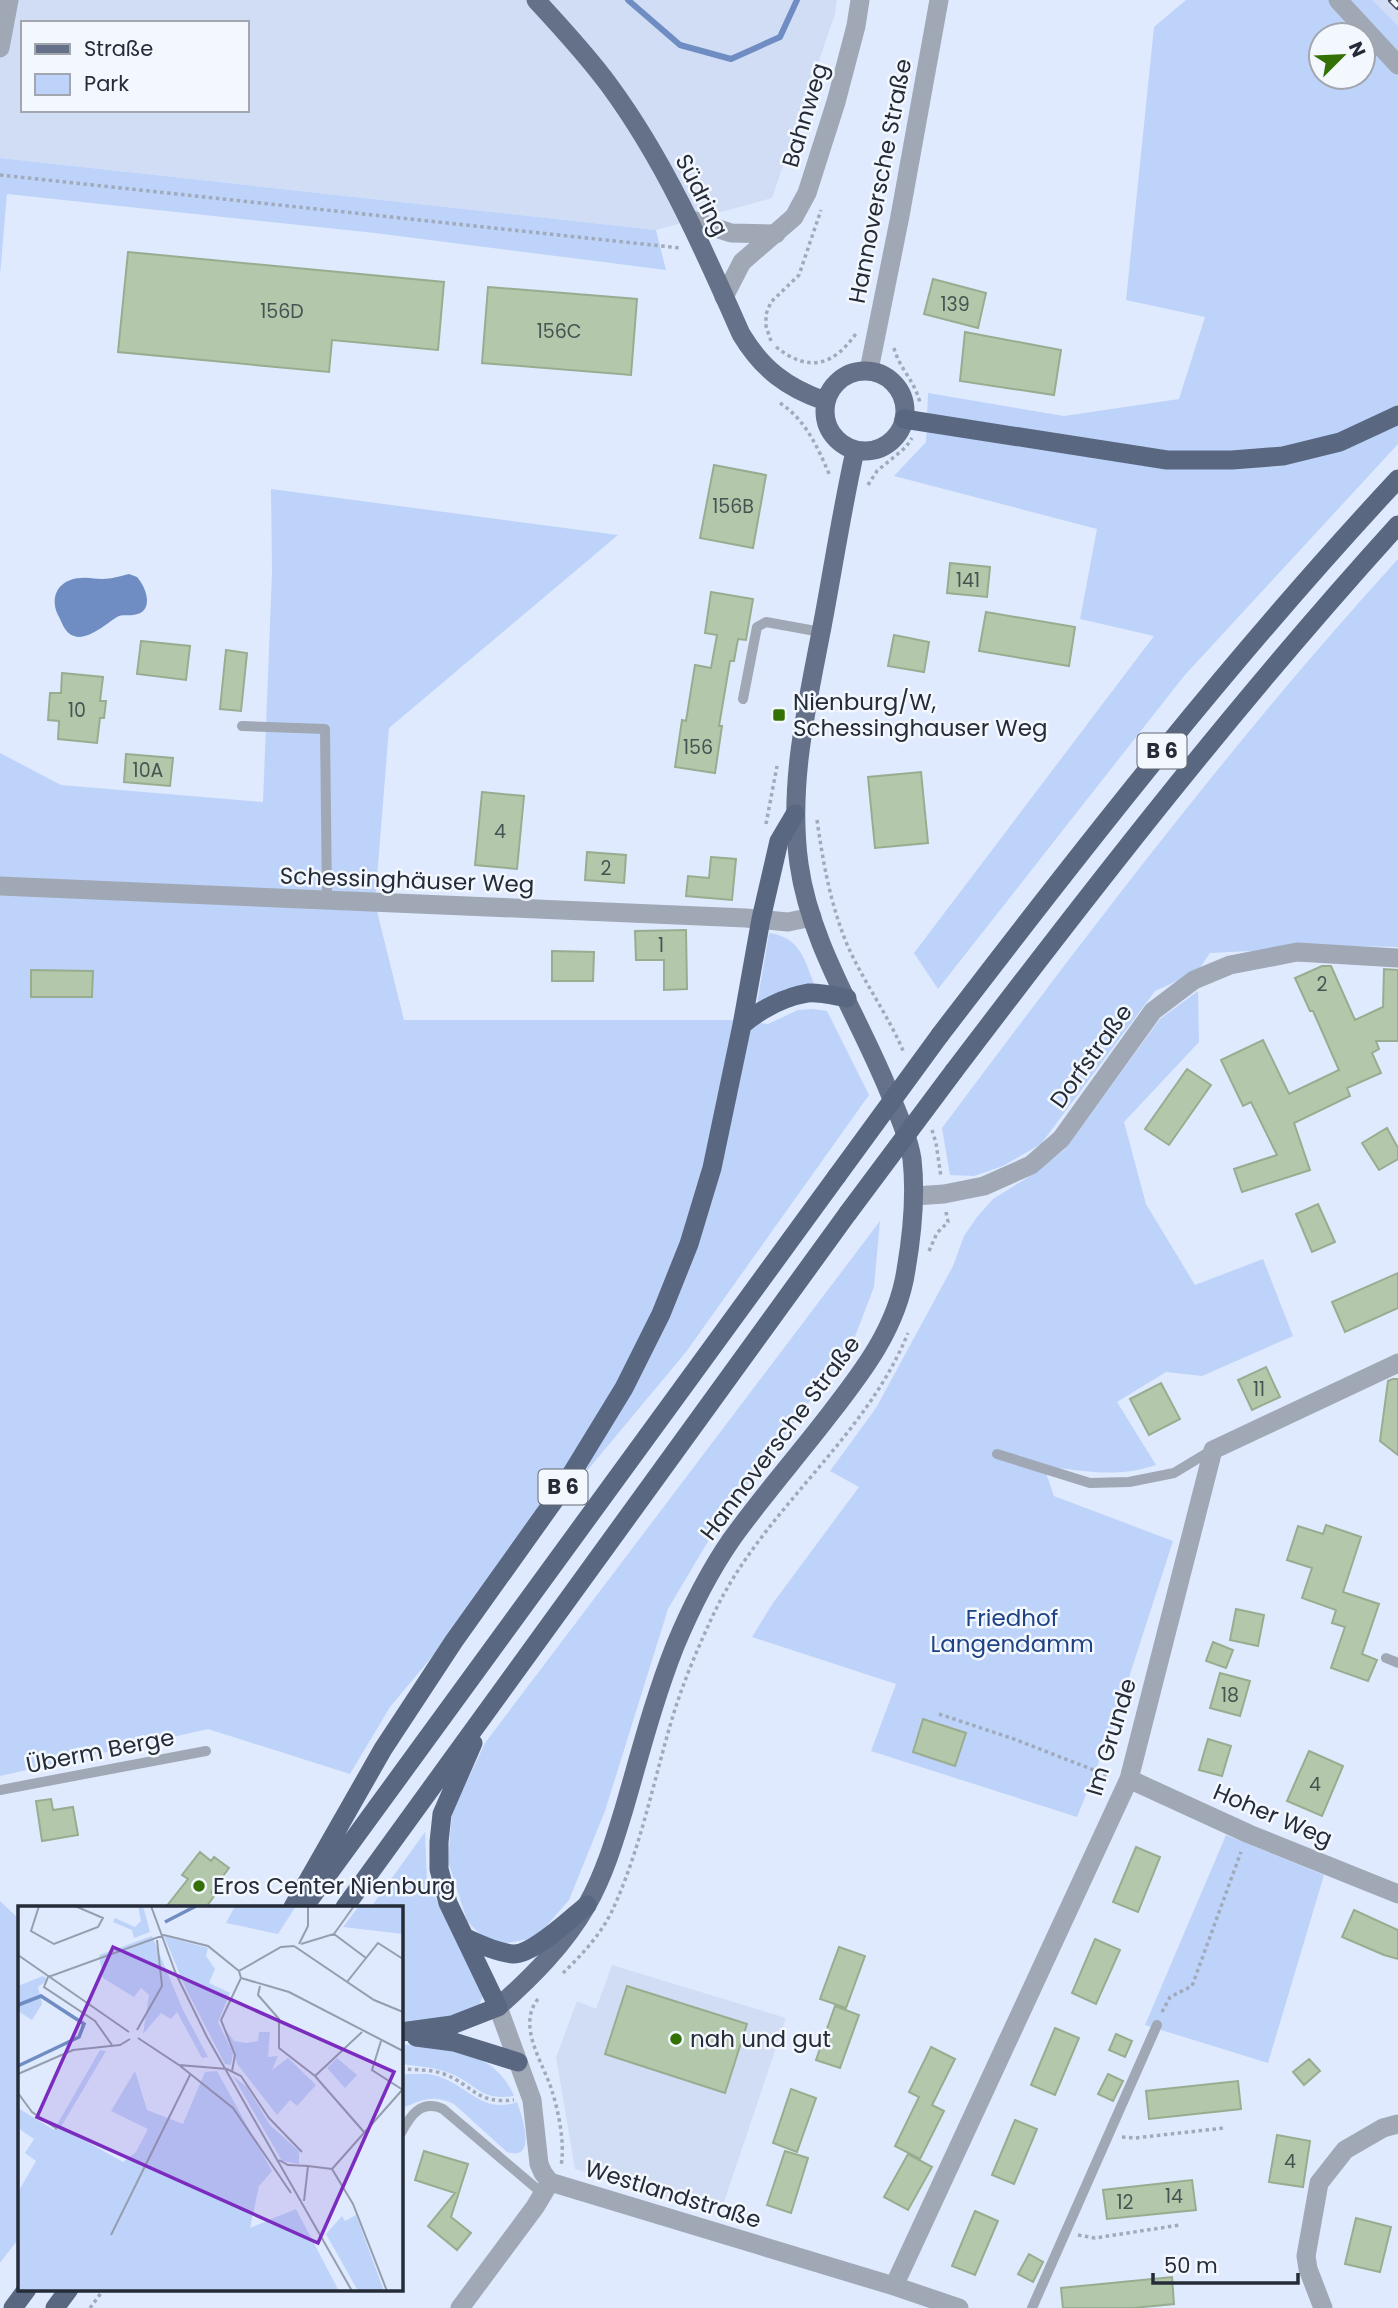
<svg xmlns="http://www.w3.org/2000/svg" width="1398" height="2308" viewBox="0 0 1398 2308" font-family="Poppins,sans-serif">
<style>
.built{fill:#d0ddf5;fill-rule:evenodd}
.green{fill:#bed3fa;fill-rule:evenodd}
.water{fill:#6f8dc3}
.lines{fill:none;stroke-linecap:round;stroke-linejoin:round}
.stream{stroke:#6f8dc3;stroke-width:6}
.building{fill:#b3c8aa;stroke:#98ad90;stroke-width:2}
.path{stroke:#a0aabb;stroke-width:3.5;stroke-dasharray:3.5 3.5;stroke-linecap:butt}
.service{stroke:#a0a8b6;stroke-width:10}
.minor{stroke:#a0a8b6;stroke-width:19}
.tertiary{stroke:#a0a8b6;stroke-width:19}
.primary{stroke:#647189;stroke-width:19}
.trunk{stroke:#596781;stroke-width:19}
.rail-casing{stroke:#444b59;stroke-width:8}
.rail{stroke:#f3f7fe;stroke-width:5;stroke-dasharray:16;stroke-linecap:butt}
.trunk-bridge{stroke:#596781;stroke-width:19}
.poi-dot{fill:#347105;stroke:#f3f7fe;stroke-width:2.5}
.labels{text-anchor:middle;stroke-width:5;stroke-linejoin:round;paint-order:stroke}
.number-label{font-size:19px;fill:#485354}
.shield{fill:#f3f7fe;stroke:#636973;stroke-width:2}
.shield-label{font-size:21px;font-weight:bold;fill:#252c38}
.street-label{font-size:23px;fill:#252c38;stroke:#f3f7fe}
.poi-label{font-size:23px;fill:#252c38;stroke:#f3f7fe;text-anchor:start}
.park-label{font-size:23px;fill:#1f4285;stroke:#f3f7fe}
.inset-river{fill:none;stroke:#6f8dc3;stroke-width:3.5}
.inset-road{fill:none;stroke:#959eaf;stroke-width:2}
.view{fill:#7b2cbf;fill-opacity:0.15;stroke:#7b2cbf;stroke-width:3.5}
.inset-edge{fill:none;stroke:#252c38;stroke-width:3.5}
</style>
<rect width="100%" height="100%" fill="#dfeafe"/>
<path class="built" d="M0,0h837l-2,14 -63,184 -116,32 -656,-72zM23,23h224v87h-224z
M1373,0h25v26z
M612,1965l174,53 -66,196 -145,-45 -19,-112 21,-56 19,8z"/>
<path class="green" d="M1186,0h187l25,26v418l-214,232 -246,313 -24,-36 240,-317 -74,-17 17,-90 -203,-53 32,-34 2,-49 136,23 115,-17 26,-82 -79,-17 28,-273zM1321,35h42v42h-42z
M0,158l656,72 10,40 -291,-37 -368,-39 -7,81z
M271,489l347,46 -229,193 -14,175 29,117h328l36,4 30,-14 15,-1 14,2 42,84 -183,257 -296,355 -40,67 -142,-45 -208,47v-1023l61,32 202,17 9,-229z
M1398,559v388l-47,-1 -141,7 -13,19 -42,19 -114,153 -38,22 -29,10 -24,-1 -8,-47c146,-195 292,-389 456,-569z
M769,933c32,5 35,26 46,53l-30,3 -28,15z
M1198,991l1,51 -75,80 22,82 49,81 68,-26 30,77 -91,40 -36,-4 -49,30 39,63c-43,14 -69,5 -112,2l10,29 119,45 -60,186 -36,90 -206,-66 25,-67 -144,-47 21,-34 86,-116 -29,-16 46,-63 77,-142 11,-30 13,-19 16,-18 42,-26 30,-24 95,-130z
M880,1221l-6,66 -23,60 -128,169 -55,93 -63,202 -36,89 -33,38 -35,6 -19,-8 -15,-15 -19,-60 4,-48 33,-70z
M425,1832l2,48 56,116 -4,9 -28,11 -50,7v-116h-30z
M1226,1835l98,40 -56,188 -123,-38z
M0,1901l19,18v319l-19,25z
M401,2044c44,6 93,4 113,52 -36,5 -36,-12 -65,-23 -15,-6 -32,-7 -48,-9z
M401,2074c12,1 27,-2 39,3 29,10 43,37 77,25 5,14 21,60 -10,50l-53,-48c-20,-10 -34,-4 -53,5z"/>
<path class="water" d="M129,574l8,3c10,11 18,36 -4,38 -6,1 -10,-1 -16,2 -11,7 -30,24 -43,19 -9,-2 -12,-14 -16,-21 -9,-19 1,-36 23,-37 7,-1 14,1 21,1 10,0 18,-3 27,-5z"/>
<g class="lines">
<path class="stream" d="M628,0l52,45 51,14 49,-22 17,-37"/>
</g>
<path class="building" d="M128,252l316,30 -6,68 -106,-10 -3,32 -211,-20z
M933,279l53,14 -8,35 -54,-14z
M488,287l149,12 -6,76 -149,-12z
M965,332l96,18 -7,45 -94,-14z
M714,465l52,10 -13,73 -53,-10z
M950,563l40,4 -3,30 -40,-4z
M711,592l42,7 -7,41 -8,-1 -4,22h-4l-11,65h3l-7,47 -40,-6 7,-47 4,1 9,-56 16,3 6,-33 -12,-2z
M986,612l89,15 -6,39 -90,-15z
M894,635l35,7 -5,30 -36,-6z
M141,641l49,5 -4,34 -49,-6z
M226,650l21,3 -6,58 -21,-2z
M62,673l41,4 -3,24h6l-2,17h-4l-3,25 -39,-4 1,-18 -11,-1 2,-27h11z
M126,754l47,4 -3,28 -46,-4z
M921,772l7,71 -53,5 -7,-71z
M482,792l42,4 -7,73 -42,-4z
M587,852l39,3 -2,28 -39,-3z
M711,857l25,2 -4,41 -46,-4 2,-20 21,2z
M686,930l1,59 -23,1v-30h-28l-1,-29z
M552,951l42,1 -1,29h-41z
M1322,966h9l24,54 28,-13 1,-38 14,1v71h-22l3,8 -7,4 9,20 -34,15 3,8 -56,27 16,47 -68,22 -8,-23 43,-14 -26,-53 -8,4 -22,-46 42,-20 26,54 50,-24 -26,-59h-3l-15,-33z
M31,970l62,1 -1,26h-61z
M1187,1069l24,16 -42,60 -24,-16z
M1387,1128l11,20v11l-19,11 -17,-27z
M1318,1204l17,38 -23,10 -16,-38z
M1398,1273v35l-53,24 -13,-30z
M1266,1367l14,30 -28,13 -14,-30z
M1393,1379h5v76l-18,-14 8,-60z
M1161,1383l19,36 -31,16 -19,-36z
M1326,1525l35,12 -18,55 36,12 -17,50 15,6 -9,21 -37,-13 14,-41 -13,-4 4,-13 -34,-12 10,-30 -25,-8 11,-34 25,8z
M1236,1609l28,6 -6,31 -28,-6z
M1213,1642l20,8 -7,18 -20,-7z
M1220,1673l30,8 -10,35 -30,-8z
M923,1719l43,14 -11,33 -42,-14z
M1208,1739l23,7 -9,30 -23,-6z
M1309,1751l34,15 -21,50 -35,-15z
M51,1799l2,11 20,-3 5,28 -36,6 -6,-40z
M1136,1847l24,10 -22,55 -25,-10z
M200,1852l11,9 3,-4 15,11 -18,24 4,3 -9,12h-40l22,-28 -6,-4z
M1354,1910l44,20v29l-14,-4 -42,-18z
M1095,1939l25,11 -24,54 -24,-11z
M839,1947l26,9 -19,52 -26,-9z
M627,1986l120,38 -22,69 -120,-39z
M835,2006l24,9 -19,53 -24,-8z
M1055,2028l24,10 -24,57 -24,-10z
M1116,2034l16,7 -7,16 -16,-7z
M931,2047l24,12 -23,46 12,6 -24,48 -25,-13 24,-49 -10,-5z
M1309,2059l11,12 -16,14 -11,-13z
M1108,2074l15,7 -10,20 -15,-7z
M1238,2081l3,28 -92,10 -3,-28z
M791,2089l25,9 -19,54 -24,-9z
M1015,2120l22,9 -23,55 -22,-9z
M1277,2135l33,6 -7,46 -34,-5z
M424,2151l44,13 -17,53 20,16 -14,17 -29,-24 27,-33 -40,-13z
M785,2151l23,7 -17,55 -24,-8z
M908,2154l24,13 -24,43 -24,-13z
M1192,2180l4,30 -89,9 -4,-29z
M975,2211l23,10 -23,54 -23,-9z
M1356,2218l35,9 -11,45 -35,-8z
M1029,2254l14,8 -10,20 -15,-8z
M1172,2277l2,27 -41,4h-70l-2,-20z"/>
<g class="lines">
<path class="path" d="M0,175l680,73
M771,341l-5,-15v-12l5,-12 28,-27 22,-65
M776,347c33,26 58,19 81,-15
M894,348c5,20 21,33 26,55
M780,403c26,17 38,45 50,73
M868,485l9,-14 29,-24 6,-9
M817,820c6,42 13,82 29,122 16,38 43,74 58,111
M766,824l11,-58
M932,1130l4,13 5,34
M929,1251l8,-18 11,-11 -2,-10
M939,1714l75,25 95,37
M563,1973c18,-17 38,-39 49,-62 28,-60 41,-128 60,-192 11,-37 27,-74 43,-108 50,-103 150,-172 193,-278
M538,1999c-22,27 6,65 14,92 7,22 13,53 9,75
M1162,2012l8,-15 22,-11 49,-134
M401,2069c14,1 30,0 43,5 31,12 31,30 70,26
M1122,2137l13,1 89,-10
M1078,2235l17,3 85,-13
M90,2308l14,-19"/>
<path class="service" d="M743,699l14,-72 9,-5 55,10
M242,726l83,3 2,172
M997,1454l93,29 39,-1 45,-9 38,-23
M1386,1658l12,5
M0,1790l206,-39
M401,2133c9,-17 20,-34 42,-24l100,85
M1032,2308l125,-283"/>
<path class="minor" d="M1338,0l60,65
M0,48l9,-48
M689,219l42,14 45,1
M724,297l18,-35 52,-45 13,-24 29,-91 20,-76 4,-26
M0,886l746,32 42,4 24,-5
M914,1196l30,-2 40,-8 47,-21 30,-26 92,-128 41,-31 36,-15 67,-13 101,6
M1129,1779l120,55 149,60
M498,2007l34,93 7,64 4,9 7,9 344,104 65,22
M894,2286l235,-507 84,-329 185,-87
M460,2308l75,-101 15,-25
M1323,2308l-15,-39 -2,-13 13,-73 26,-33 38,-22 15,-4"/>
<path class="tertiary" d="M869,370l31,-154 39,-216"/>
<path class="primary" d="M536,0c25,27 51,55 73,85 56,76 94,163 132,249 21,35 46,54 84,67
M825 411a40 40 0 1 1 80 0a40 40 0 1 1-80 0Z
M498,2007c34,-30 66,-62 89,-102 17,-30 27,-63 37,-96 16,-55 30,-110 51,-163 15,-36 34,-74 56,-106 30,-42 64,-81 95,-121 35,-45 71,-90 80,-149 6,-35 10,-75 6,-111 -4,-24 -16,-50 -25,-72 -30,-73 -77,-144 -88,-223 -11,-79 8,-159 23,-237 11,-58 20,-118 33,-176"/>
<path class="trunk" d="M904,419l263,41h65l51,-4 57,-14 58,-27
M742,1025c18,-15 42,-28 66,-32 12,-1 27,3 39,5
M940,1035c146,-191 294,-380 458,-556
M954,1071c142,-187 286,-372 444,-546
M310,1899l527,-723
M293,1907l90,-158 71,-108 107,-150 63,-103 37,-74 28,-70 23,-76 30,-143 19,-106 18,-78 16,-27
M345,1907l503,-694
M466,1938c13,6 32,15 47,16 20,1 58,-36 74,-49
M401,2032l51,-7 46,-18 -50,-104 -9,-34v-27l3,-28 31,-71
M416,2037l38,5 64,20
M13,2308l14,-19
M55,2308l14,-19"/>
<g class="rail-casing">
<path id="rail" d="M1392,0l6,6"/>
</g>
<use href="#rail" class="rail"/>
<path class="trunk-bridge" d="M837,1176l103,-141
M848,1213l106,-142"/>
</g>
<g class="poi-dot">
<rect x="772" y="708" width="14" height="14" rx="3.5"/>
<circle cx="199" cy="1886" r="7"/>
<circle cx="676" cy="2039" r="7"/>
</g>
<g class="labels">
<g class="number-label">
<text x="955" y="311">139</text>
<text x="282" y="318">156D</text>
<text x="559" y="338">156C</text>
<text x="733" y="513">156B</text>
<text x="968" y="587">141</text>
<text x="77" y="717">10</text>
<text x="698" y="754">156</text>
<text x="148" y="777">10A</text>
<text x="500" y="838">4</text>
<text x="606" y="875">2</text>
<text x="661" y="952">1</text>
<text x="1322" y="991">2</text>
<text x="1259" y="1396">11</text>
<text x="1230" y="1702">18</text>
<text x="1315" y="1791">4</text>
<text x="1290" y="2168">4</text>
<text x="1174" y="2203">14</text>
<text x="1125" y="2209">12</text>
</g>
<g class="shield">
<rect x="1137.5" y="733.5" width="49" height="35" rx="5"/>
<rect x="538.5" y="1469.5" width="49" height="35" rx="5"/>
</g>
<g class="shield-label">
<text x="1162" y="758">B 6</text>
<text x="563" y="1494">B 6</text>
</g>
<g class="street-label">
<text transform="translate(805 115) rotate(-73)" y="8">Bahnweg</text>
<text transform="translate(880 181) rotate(-79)" y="8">Hannoversche Straße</text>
<text transform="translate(702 195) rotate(63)" y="8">Südring</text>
<text transform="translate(407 880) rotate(2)" y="8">Schessinghäuser Weg</text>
<text transform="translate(1091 1056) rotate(-54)" y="8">Dorfstraße</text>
<text transform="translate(780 1438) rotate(-53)" y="8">Hannoversche Straße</text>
<text transform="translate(1111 1737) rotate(-73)" y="8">Im Grunde</text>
<text transform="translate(100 1751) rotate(-11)" y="8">Überm Berge</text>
<text transform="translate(1273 1815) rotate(23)" y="8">Hoher Weg</text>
<text transform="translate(673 2194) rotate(17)" y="8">Westlandstraße</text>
</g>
<g class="poi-label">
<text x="793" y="710">Nienburg/W,<tspan x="793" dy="26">Schessinghauser Weg</tspan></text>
<text x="213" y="1894">Eros Center Nienburg</text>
<text x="690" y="2047">nah und gut</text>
</g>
<g class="park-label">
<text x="1012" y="1626">Friedhof<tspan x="1012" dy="26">Langendamm</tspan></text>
</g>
</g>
<g transform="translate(18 1906)">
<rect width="385" height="385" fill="#dfeafe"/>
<path d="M120,0h5l7,26 -16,6 -2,-8 -19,-8 2,-4 20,9 6,-6zM217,0h61l-18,28 -52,-11zM341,0h44v28l-60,-7zM134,30l31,74 25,47 -6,1 -25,-46 -6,7 -10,-6 -18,21 6,-39 -8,-7 -7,9 -31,-19 -4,-23zM146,30l44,12 -2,8 9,13 -6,14 21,10 -12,29 15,31 -2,12 -6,-1 -39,-75zM25,70l5,4 -10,7 4,17 -10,16 -14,-9v-25zM204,119l12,16 12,2 12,-2 1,-9h11l-2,25 10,-1 -6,14 16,-12 28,27 -19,21 -7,-6 -13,15 -39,-50zM82,144l6,1 -45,76 62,35 13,-10 12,-23 -37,-18 24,-40 12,39 36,14 22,-52 12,-1 55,100 -13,15 -9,42 46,-19 43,82h-321v-99l18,-31 -11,-8 9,-14 -16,-11v-20l36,22zM319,152l20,17 -12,13 -18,-20zM215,170l14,11 23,38 29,26v13l-17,-3zM338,309l28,76h-26l-32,-57 16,-18 3,5z" fill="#bed3fa"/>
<path class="inset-river" d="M147,16l31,-16M0,99l23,-9 43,28 -5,13 -61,29"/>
<path class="inset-road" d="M21,0l-8,25 23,13 44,-17 5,-9 -28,-12M133,0l25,68 31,63 145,254M316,28l32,24M281,38l9,-18v-20M283,38l33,-10 20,-28M276,40l80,54 29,12M0,49l111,77M223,72l48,14 114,59M329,76l31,-39 25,16M242,80l-2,9 21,24v29l36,28 49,56M119,124l25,-44 -5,-46M120,132l41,27 48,4 14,7 28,42 33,34M363,135l-9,29 31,20M94,139l-17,-24 -51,-34 4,-10 116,-42 44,11 31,25M161,159l54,43 58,85M214,165l3,-16 -14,-35 20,-42 -2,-7 42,-24 13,-1M0,168l55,-24 47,-5 10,-6M297,170l47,-44M0,187l14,19 25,17M261,254l9,5 20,1 -4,35M290,260l24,3M314,263l21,35 34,87M314,263l71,-80M93,329l79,-160"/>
<path class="view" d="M95,41l281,125 -76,171 -281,-126z"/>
<rect width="385" height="385" class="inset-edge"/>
</g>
<rect x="21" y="21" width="228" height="91" fill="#f3f7fe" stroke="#a1a6af" stroke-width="2"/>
<rect x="35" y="44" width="35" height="10" fill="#647189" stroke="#a1a6af" stroke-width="2"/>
<text x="84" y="56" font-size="21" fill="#252c38">Straße</text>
<rect x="35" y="74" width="35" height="21" fill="#bed3fa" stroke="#a1a6af" stroke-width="2"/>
<text x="84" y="91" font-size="21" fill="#252c38">Park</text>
<g transform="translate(1342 56) rotate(66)"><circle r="33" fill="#f3f7fe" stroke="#a1a6af" stroke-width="2"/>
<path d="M0-5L12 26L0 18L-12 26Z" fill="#347105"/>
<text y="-10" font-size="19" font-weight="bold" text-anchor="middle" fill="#252c38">N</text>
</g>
<path d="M1153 2273v10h145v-10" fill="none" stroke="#252c38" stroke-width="3.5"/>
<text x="1164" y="2273" font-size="21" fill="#252c38" stroke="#f3f7fe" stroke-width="5" paint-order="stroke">50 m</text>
</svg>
